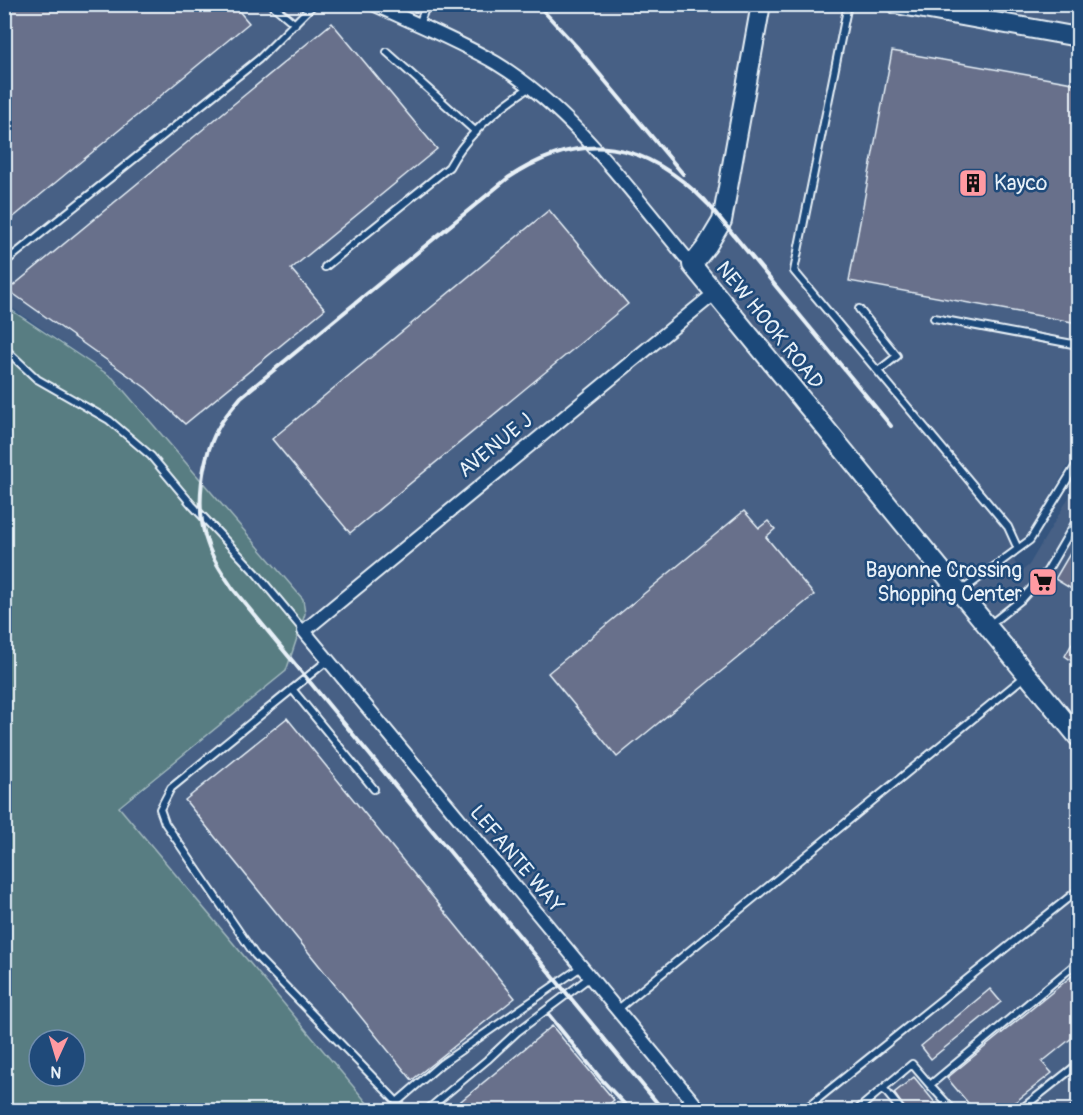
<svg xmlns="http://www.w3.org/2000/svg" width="1083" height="1115" viewBox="0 0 1083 1115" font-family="Pangolin,sans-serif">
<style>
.built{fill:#476085}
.green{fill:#587d82;stroke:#a0b7bd;stroke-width:1.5;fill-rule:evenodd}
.building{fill:#68708b;stroke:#e8f1f8;stroke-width:1.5}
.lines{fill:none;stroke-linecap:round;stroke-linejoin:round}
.lane-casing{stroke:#e8f1f8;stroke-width:10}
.street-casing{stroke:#e8f1f8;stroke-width:16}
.secondary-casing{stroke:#e8f1f8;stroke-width:22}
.lane{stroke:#1f4a7a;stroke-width:6}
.street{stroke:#1f4a7a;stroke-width:12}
.secondary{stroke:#1f4a7a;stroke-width:18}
.rail{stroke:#e8f1f8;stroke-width:4}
.labels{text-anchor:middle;stroke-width:5;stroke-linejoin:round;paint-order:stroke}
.poi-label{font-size:21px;fill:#e8f1f8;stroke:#1f4a7a;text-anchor:start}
.street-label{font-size:21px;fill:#e8f1f8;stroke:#1f4a7a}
</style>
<rect width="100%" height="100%" fill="#35557f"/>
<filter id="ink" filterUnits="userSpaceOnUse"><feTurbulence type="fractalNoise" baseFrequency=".0167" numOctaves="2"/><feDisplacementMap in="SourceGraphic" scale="12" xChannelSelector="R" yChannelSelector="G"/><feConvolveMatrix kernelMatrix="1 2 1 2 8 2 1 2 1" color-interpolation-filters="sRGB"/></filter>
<g filter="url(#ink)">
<path class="built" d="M5,5h1073v443l-64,113 7,11 8,-7 49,-83v628h-706l-252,-302 166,-136 19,-61 -1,-11 -192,-223 -107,-74z"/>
<path class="green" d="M5,306l108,72 190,221 2,15 -19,57 -167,136 254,303h-368zM39,1040h36v36h-36z"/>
<path class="building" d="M4,4h229l16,19 -245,202z
M332,23l105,126 -146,120 34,40 -140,115 -39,-36 -138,-98z
M892,51l186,33v239l-229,-42z
M549,210l79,94 -278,229 -78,-94z
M744,511l15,17 9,-7 7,8 -9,8 48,58 -197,162 -69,-84z
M1078,540v53l-23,-14z
M1078,633v32l-13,-9z
M287,718l228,280 -103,82 -227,-280z
M1078,971v62l-36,29 10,11 -47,37h-5l-6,-7 -10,7h-10l-27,-32z
M990,989l11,13 -70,57 -10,-13z
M552,1026l62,74 -12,10h-152z
M914,1077l27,33h-35l-12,-17z"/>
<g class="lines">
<g class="lane-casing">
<path id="lane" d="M271,4l24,20
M848,4l-54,267 214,256 10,22
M419,24l8,-20
M387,52l89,80
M4,263l255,-204 55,-55
M325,267l124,-100c18,-33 49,-59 81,-80
M859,309l38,47 -19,15
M934,318l144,27
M4,348l33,31 72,41 42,36 41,49 64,68 48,58
M960,592l70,-52 48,-78
M988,626l34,-27 25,-28 31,-53
M328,660l-157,128 -11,21 5,14 90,132 142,147 44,-38 140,-97
M292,689l82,100
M617,1010l407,-333
M930,1085l23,25
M883,1088l18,22
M427,1110l60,-50 30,-28 73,-55
M804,1110l274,-220
M857,1110l55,-46 18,21 148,-123
M1020,1110l58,-46
M1072,1110l6,-5"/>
</g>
<g class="street-casing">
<path id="street" d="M373,4c41,19 84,36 123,59 79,48 137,132 196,202
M700,1110l-396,-479 411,-338"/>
</g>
<g class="secondary-casing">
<path id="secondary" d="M761,4l-39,217 -15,25 -15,19 386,472
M896,4l182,33"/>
</g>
<use href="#lane" class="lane"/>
<use href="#street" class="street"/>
<use href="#secondary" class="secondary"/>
<path class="rail" d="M537,4l39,42 107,128
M704,199l187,227
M549,1015l52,64 29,31
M663,1110l-430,-521c-9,-14 -20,-28 -25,-44 -14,-36 -7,-89 13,-122 6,-9 13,-17 20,-26l267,-219c75,-50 138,-37 200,26"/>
</g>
</g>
<defs>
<g id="building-square" transform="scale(1.5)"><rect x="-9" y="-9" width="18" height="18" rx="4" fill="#ff9aa2" stroke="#1f4a7a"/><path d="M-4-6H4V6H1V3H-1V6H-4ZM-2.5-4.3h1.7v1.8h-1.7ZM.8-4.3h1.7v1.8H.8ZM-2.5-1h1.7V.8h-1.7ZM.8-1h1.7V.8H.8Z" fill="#111"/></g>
<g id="supermarket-square" transform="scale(1.5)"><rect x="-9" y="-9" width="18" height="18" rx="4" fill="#ff9aa2" stroke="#1f4a7a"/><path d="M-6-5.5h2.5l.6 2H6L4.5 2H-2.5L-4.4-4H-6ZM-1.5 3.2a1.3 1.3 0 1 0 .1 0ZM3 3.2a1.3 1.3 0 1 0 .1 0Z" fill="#111"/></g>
</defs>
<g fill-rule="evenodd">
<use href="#building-square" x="973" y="183"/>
<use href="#supermarket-square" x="1043" y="582"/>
</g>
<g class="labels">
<g class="poi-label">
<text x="994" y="190">Kayco</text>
<text x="1022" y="577" text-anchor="end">Bayonne Crossing<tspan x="1022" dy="24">Shopping Center</tspan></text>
</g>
<g class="street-label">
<text transform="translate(770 325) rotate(51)" y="7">NEW HOOK ROAD</text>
<text transform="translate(495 445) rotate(-39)" y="7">AVENUE J</text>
<text transform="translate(517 859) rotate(50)" y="7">LEFANTE WAY</text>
</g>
</g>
<rect width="1083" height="1115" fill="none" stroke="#1f4a7a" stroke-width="24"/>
<rect x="12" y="12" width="1059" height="1091" fill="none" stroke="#e8f1f8" stroke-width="2" filter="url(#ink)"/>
<g transform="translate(57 1058) rotate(184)"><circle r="28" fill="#1f4a7a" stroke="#6f8dac" stroke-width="1.5"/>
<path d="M0-4.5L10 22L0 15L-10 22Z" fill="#ff9aa2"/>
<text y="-9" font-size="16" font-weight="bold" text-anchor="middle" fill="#e8f1f8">N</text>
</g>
</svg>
